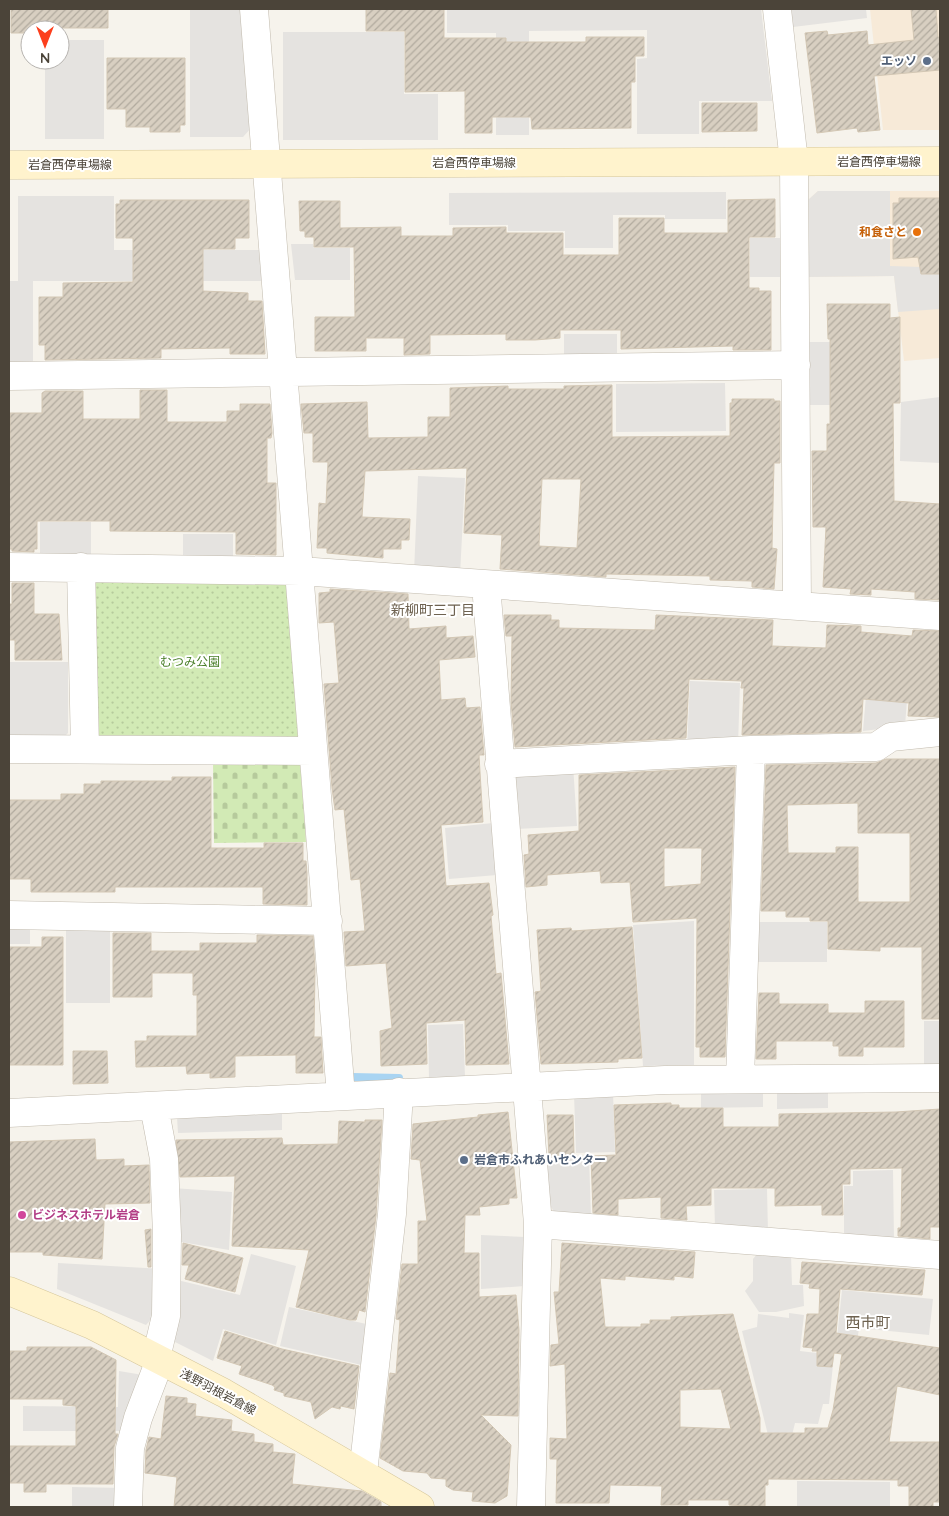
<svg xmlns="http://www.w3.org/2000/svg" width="949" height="1516" viewBox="0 0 949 1516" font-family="Quicksand,'Noto Sans JP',sans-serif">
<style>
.commercial{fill:#f7ead8}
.cemetery{fill:url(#cemetery-stones)}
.park{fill:url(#park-dots)}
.parking{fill:#e5e3e0}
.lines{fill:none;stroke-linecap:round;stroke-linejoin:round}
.stream{stroke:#a9d4f2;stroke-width:8}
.building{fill:url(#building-hatch);stroke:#d3c7b4;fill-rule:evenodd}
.minor-casing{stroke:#c2bbae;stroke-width:29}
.secondary-casing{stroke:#d6c79b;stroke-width:29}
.minor{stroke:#fff;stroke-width:28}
.secondary{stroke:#fff3cd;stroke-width:28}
.service-dot{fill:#5c6f8a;stroke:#fff;stroke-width:2}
.food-dot{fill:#e8710a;stroke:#fff;stroke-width:2}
.hotel-dot{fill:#d1479c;stroke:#fff;stroke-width:2}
.labels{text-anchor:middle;stroke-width:4;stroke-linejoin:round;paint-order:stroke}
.service-label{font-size:12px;font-weight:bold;fill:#4e5e75;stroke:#fff;text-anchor:end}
.street-label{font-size:12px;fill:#4b4439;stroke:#fff}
.food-label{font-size:12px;font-weight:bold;fill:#c56008;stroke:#fff;text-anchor:end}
.park-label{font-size:12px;fill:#4a7f2a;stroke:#fff}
.hotel-label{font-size:12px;font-weight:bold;fill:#b23c85;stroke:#fff;text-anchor:start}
.neighbourhood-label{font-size:14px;fill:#6e6250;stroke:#fff}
.quarter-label{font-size:15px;fill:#6e6250;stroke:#fff}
</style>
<defs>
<pattern id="cemetery-stones" width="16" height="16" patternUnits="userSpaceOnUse" patternTransform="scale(1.25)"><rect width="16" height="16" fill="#d2eab5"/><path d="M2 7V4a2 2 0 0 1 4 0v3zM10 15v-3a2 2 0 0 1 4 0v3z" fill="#b6ca9c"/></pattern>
<pattern id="park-dots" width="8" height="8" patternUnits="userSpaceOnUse" patternTransform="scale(1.25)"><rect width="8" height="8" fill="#d2eab5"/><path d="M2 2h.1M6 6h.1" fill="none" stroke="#b6ca9c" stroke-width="1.8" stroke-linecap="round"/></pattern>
<pattern id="building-hatch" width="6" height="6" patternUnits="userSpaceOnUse" patternTransform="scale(1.25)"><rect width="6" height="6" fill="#d8cfc1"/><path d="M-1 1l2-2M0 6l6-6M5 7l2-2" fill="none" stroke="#b1aa9e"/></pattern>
</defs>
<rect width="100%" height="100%" fill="#f6f3ec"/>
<path class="commercial" d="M870,9h70v121h-57z
M818,191h122v167l-36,3 -10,-85 -86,1v-77z"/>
<path class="cemetery" d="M213,762h87l6,80 -92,1z"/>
<path class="park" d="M92,581l194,3 12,153 -207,5z"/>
<path class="parking" d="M190,9h52l10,118 -9,10h-53z
M447,9h314l11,92h-73v33h-62v-75l10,-1v-28l-118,1v104h-33v-102h-49z
M791,9h75l1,9 -74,9z
M283,32h121v62h34v46h-155z
M60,40h44v99h-59v-79h15z
M818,191h72v75l32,1 1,7h17v35l-42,3 -4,-36 -86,1v-77z
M726,192v27h-61v-4h-52v33h-48v-17h-57v-6h-59v-32z
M18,196h96v54h147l3,31h-231v83h-24v-83h9z
M750,238h30v39h-30z
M291,244h22l1,4h36v32h-55z
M564,334h53v21h-53z
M809,342h21v63h-21z
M725,383l1,48 -110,1v-48z
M940,397v66l-40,-2 1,-59z
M418,476l47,2 -5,97 -46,-2z
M40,522h51v39h-51z
M183,534h50v27h-50z
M9,662h59v71l-8,8h-51z
M690,681l50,2 -2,63 -51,2z
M867,684l41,3 -3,39 -42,5z
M573,765l4,61 -61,3 -3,-61z
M493,823l4,52 -48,4 -4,-51z
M694,921v144l-51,1 -10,-141z
M748,922h79v40h-79z
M9,928h21v16h-21z
M66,928h44v75h-44z
M924,1021h16v43h-16z
M463,1024l2,53 -36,2 -1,-54z
M763,1089v18l-62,1v-18z
M777,1089h51v19l-51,1z
M613,1092l2,60 -39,1 -2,-59z
M282,1114v16l-104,3 -1,-16z
M589,1156l2,62 -35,-3 -8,-13 -2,-45z
M893,1170l1,71 -50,-3v-52h9v-15z
M172,1188l60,4 -3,58 -54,-9z
M767,1189l1,44 -53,-5 -1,-38z
M481,1235l44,2v49l-44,3z
M251,1254l45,12 -20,79 -53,-16 -10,32 -48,-24 8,-58 67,16z
M757,1254l34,1 1,30h11l1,21 -28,6h-17l-14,-21 8,-10v-22z
M58,1263l105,6 -2,39 -15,17 -89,-36z
M842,1290l91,9 -4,36 -70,-7 -3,22 -20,-2z
M289,1307l82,18 -5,41 -86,-20z
M789,1313l15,2 -4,36 34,4 -5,49h-6l-5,20 -23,-1 -3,12 -23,4 -27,-108 15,-4 1,-13 31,4z
M119,1371l30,5 -19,55h-107v-25l95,1z
M797,1481l93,1v25h-93z
M72,1487l51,1v19h-51z"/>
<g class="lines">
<path class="stream" d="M352,1077l47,1"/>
</g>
<path class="building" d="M11,9h97v19h-63v2h-15v3h-19z
M366,9h78v29h62v4h80v-5h58v19h-9v26h-4v46l-99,1 -1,-12h-39v16h-27v-42l-60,1v-61h-39z
M911,9h25l2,28h2v33l-66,6 6,54 -22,2 -1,-4 -40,5 -12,-100 22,-2 1,4 39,-4 1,14 46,-5z
M107,58h78v67h-5v7h-30v-5h-24v-18h-19z
M702,103h55v28l-55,1z
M899,198h41v76h-19l-3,-17 -25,2v-56h6z
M775,199v38h-26v51h10v3h12v59h-38v-4l-112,3v-19h-61v8l-25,2h-29v-6l-76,1v19l-26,1v-17h-38v13h-51v-34h40l-1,-70h-40v-10h-9v-6h-5l-1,-30h41v27l61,-1v9h52v-8l53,-1v6h57v22h56v-37h45v15h64v-33z
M120,200h129v38h-14v11h-32v42l45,2v8h14l3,53h-35v-6l-69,1v9l-116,2v-15h-6v-48h24v-14l70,-1v-44h-17v-34h4z
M827,304h63v14l10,-1v86h-7l1,98 46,3v96l-25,-1v-7l-44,-3v6l-21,-1 1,-5 -28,-2 3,-60h-13l-1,-76h15v-27h3v-85h-2z
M612,385v52l118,-1v-33h2v-4h42v2h6v62h-6l-2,85 5,1 -3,40 -22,-2v-6l-42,-1v-4l-104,-2v3l-106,-8 2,-34 -38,-2 3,-65 -102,3 -3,46 48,2 -1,21h-8v9h-18v9l-56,-5v-5h-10l2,-45 7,1 2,-42h-15v-29h-9l-3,-29 66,-2 1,36 60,-1v-20h22v-29l58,-2v3h56v-3zM542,479h39l-4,69 -38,-2z
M140,390h27v32h60v-11h13v-7h30l2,29 -1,5h-4v45h9v72l-40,-1v-22l-126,-1v-10h-73v28h-3v3l-22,-1v-2h-3l1,-136h32v-20l3,-2h38v28h57z
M12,583h22v31h25l3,46h-47v-20h-6v-36h3z
M330,589l78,5 1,35 37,-3v12l27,-2 2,21 -36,3 2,40 24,-2 1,10 14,-1 4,48h-5l4,67 -42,3 5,61 43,-3 4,32 -2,1 5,58 5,-1 8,91 -43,1 -1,-45 -39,3 1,41 -46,2 -1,-35 12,-3 -6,-65 -40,3 -2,-34 21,-1 -5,-52 -9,1 -7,-71 -9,1 -3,-22 -8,-104 15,-1 -5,-61 -15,1v-30l11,-1z
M504,615h47v5h8v8l96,2 1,-15 117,5 -1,26 54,2 1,-23 34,1v6l51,4 1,-6 27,1v86l-32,-1 1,-13 -46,-4 -2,33 -119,3 2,-47h-3l1,-7 -53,-2 -3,59 -171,9 -4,-45 1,-66h-6z
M886,759h54v260h-18v-72h-42v4l-52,-2v-28h-18v-4h-24v-6h-25l5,-146 110,-2zM858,803v30h52v69h-52v-55h-22v6h-48l-1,-48z
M735,767l-10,290h-25v-10h-4l1,-129 -64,4 -3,-40 -29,1 -1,-12 -53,4v10l-21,2 -2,-32 5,-1 -1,-19 51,-4v-56zM664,848h38l-1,36 -37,3z
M172,777h39v71h53v-5h39v18h3l1,12v32l-44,-1v-17h-148v5h-84v-13h-22v-79h52v-6h23v-10h17v-3h71z
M632,927l10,131 -24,1v3l-77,2 -6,-72 6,-1 -4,-61 34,-2 1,3z
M113,933h38v18h49v-8h57v-8l56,1 2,33 -1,68h7l2,36h-27v-18l-61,1v21l-25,1v-5l-23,1 -1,-8 -50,1 -1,-26h12v-5h50v-41h-4v-22h-41v24h-39z
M42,937h21v128h-54v-118h33z
M759,993h20v11h49v9h37v-12h39v46h-41v9h-24v-10h-6v-5h-57v18h-20z
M73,1051h34l1,32 -35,1z
M671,1103v2h8v3h44v19h56v-13l117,-2 44,-3v118h-10v12l-32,-3v-8h3l1,-60 -52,1v15h-8l1,31h-21v-10l-47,1v-18h-64v17l-25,1 1,14 -26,-2v-21l-43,2v16l-25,-2 -2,-57 25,-1 -2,-50z
M508,1112l9,86h-8v6l-30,3 1,8h-15l-1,38h15v44l37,-2 3,35 -1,86 -37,-1 30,30 -4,51 -12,7 -23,-2 1,-9 -20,-2 -7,-4v-7l-15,-1 -4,-5 -24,-2 -23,-13 10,-85 6,1 4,-54 -4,-1 6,-55h16v-43h9l-7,-61 -9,-1 2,-35 65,-7v-2z
M547,1115h26l1,40 -25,1z
M365,1120h17l-6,96 -11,96 -6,-2 -3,10h-6l-54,-13 13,-57 -77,-4 3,-70 -55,1 -4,-37 106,-2 1,7 55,-1 1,-23 26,1z
M95,1139l1,21 28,-1v7l25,-1 1,38 -45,1 -3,55 -59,-4v-3h-34v-110z
M151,1229v38h-3l-3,-37z
M183,1243l60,15 -8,34 -50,-13 4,-14h-7z
M562,1243l133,9 -2,26 -19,-2v4l-49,-4v4l-25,-2 5,49h36v-3h9v-4h21v-3l62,-3 27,104v15h45v-5h23l5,-18 9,-56 -8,-1 -2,14 -15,-1v-15h-5l1,-3 -10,-1 4,-33h12l1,-25 -11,-1 1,-4 -10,-1 2,-21 123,8 -3,25 -82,-6 -4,44 104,15v47l-43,-9 -8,56h50v60h-6v5h-24v-21h-11v-6l-130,-1v6h-3v22l-36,-2v-5h-41v5h-27l1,-19 -52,-1 -1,18h-53l1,-44h-7v-21l17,1 -2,-75 -15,2 1,-21 8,-1 -5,-52h5zM721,1389l10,40 -51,-2v-37z
M225,1331l57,18 77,17 -5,43 -13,-3 -1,3 -8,-2 -17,12 -4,-17 -27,-6v-3l-10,-3 1,-3 -3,-2 -33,-11 3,-8 -25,-8z
M27,1347h64l25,13 -1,74h3l-4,13 -1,37h-67v8h-22v-9h-14l-1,-37h67v-40l-13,-1v-6h-54l1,-48h17z
M166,1396l21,2v5l9,1 -1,12 37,4 -1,11 23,3v8l19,2v8l22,2 -3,30 70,7 19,11v5h-207l3,-30 -32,-4 1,-23 3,-13 12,2z"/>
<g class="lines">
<g class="minor-casing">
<path id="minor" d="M254,9l87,1087
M777,9l17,153 3,444
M9,376l787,-11
M9,567l291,4 640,45
M81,567l4,182
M486,585l52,639 -7,283
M9,749l304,2
M499,764l252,-14 125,-3 15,-10 49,-5
M9,915l319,6
M740,1079l11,-329
M154,1106l10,53 3,76 -1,81 -10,42
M9,1113l656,-33 275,-2
M538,1224l402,31
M363,1473l29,-259 7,-122
M128,1507l2,-59 8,-30 22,-58"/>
</g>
<g class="secondary-casing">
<path id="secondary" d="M9,165l931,-4
M9,1291l83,34 132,68 196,114"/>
</g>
<use href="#minor" class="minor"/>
<use href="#secondary" class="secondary"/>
</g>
<g class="service-dot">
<circle cx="927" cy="61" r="5"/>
<circle cx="464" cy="1160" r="5"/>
</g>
<circle class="food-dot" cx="917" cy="232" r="5"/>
<circle class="hotel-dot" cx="22" cy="1215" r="5"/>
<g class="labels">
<g class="service-label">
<text x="917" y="65">エッソ</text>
<text x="474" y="1164" text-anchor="start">岩倉市ふれあいセンター</text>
</g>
<g class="street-label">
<text x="879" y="166">岩倉西停車場線</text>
<text x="474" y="167">岩倉西停車場線</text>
<text x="70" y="169">岩倉西停車場線</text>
<text transform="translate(218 1392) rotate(28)" y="4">浅野羽根岩倉線</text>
</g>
<g class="food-label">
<text x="907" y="236">和食さと</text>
</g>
<g class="park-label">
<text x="190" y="666">むつみ公園</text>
</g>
<g class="hotel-label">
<text x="32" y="1219">ビジネスホテル岩倉</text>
</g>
<g class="neighbourhood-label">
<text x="433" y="615">新柳町三丁目</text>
</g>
<g class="quarter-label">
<text x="868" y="1328">西市町</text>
</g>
</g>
<rect width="949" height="1516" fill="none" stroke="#4b4439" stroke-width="20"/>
<g transform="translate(45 45) rotate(180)"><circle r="24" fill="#ffffff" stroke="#b7b4b0"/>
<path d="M0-4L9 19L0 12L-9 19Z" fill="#fc3f1d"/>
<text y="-8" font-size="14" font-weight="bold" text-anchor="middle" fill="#4b4439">N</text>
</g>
</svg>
